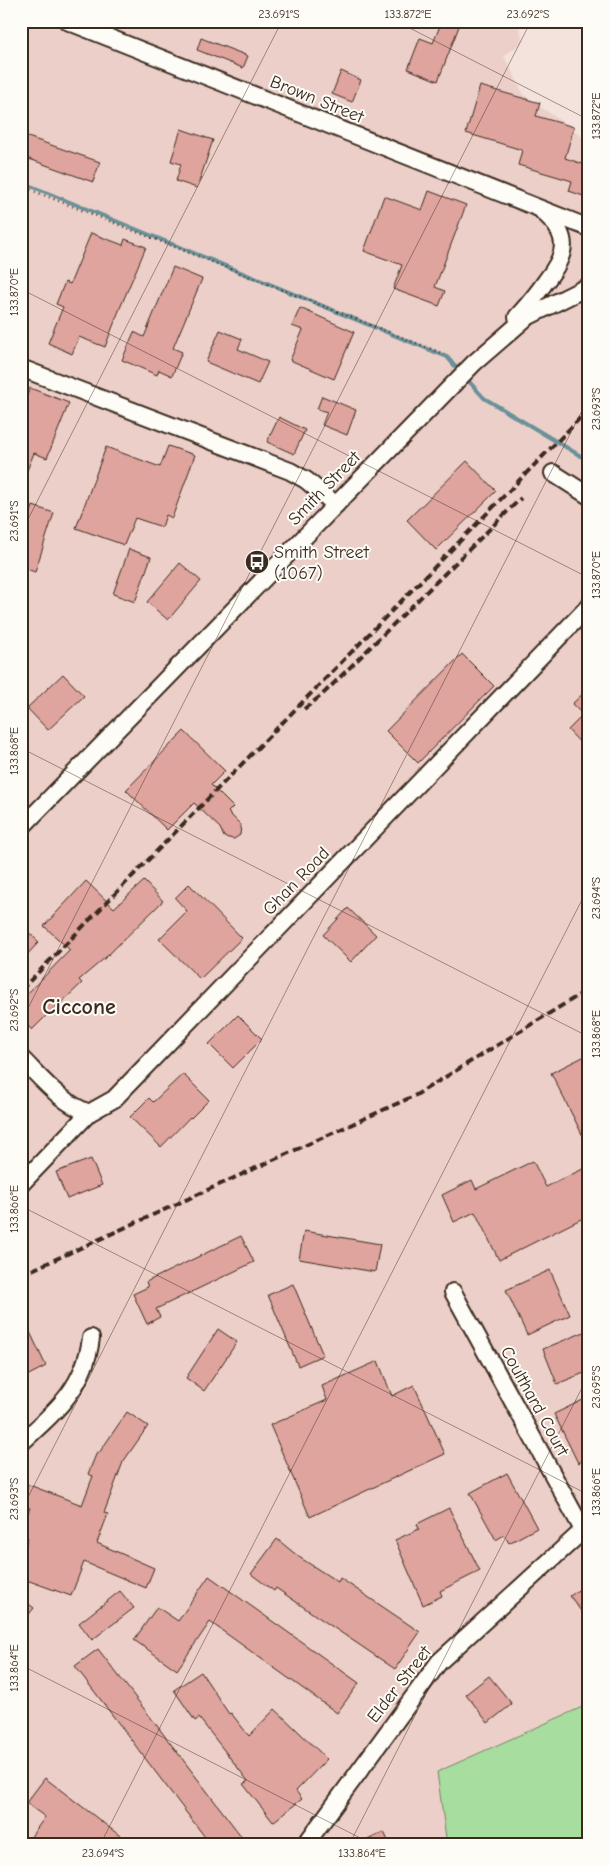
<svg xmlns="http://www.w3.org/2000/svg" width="610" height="1866" viewBox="0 0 610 1866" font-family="'Comic Neue',sans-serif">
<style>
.built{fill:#edcfc9}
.green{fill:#a8dda0;stroke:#72845f}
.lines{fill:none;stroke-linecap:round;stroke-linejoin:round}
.stream{stroke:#6b9199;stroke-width:4}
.building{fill:#dea49d;stroke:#3b2a1e}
.minor-casing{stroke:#3b2a1e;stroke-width:20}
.path{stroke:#3b2a1e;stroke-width:2.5;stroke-dasharray:1 4;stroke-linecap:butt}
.minor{stroke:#fdfcf7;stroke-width:16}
.rail{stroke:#3b2a1e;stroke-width:4;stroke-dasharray:8 4;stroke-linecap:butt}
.ticks{fill:none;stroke:#3b2a1e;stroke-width:1;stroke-opacity:0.45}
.labels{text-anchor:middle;stroke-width:4;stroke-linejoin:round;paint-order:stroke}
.street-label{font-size:18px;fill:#3b2a1e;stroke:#fdfcf7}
.poi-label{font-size:18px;fill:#3b2a1e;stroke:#fdfcf7;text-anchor:start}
.district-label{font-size:22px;font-weight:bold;fill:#3b2a1e;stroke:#fdfcf7}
.neatline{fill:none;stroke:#3b2a1e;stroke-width:2}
.ticks-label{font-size:12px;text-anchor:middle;fill:#3b2a1e}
</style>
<rect width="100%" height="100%" fill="#f4e2dc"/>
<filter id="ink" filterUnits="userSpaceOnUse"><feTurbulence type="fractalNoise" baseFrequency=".02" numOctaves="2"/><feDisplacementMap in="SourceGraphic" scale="10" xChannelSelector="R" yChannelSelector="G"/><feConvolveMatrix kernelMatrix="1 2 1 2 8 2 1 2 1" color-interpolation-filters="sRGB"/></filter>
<g filter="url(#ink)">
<path class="built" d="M21,21h497l5,21 -19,14 20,39 59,42 6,-13v1580l-152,68 10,73h-426z"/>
<path class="green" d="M589,1704v141h-142l-10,-73z"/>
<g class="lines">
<path class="stream" d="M21,182l426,175 13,15
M465,377l19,21 105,63"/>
</g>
<path class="building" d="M442,21h19l-23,60 -30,-12 12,-31 13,5z
M201,38l47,18 -5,12 -46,-18z
M341,71l20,9 -9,22 -20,-8z
M480,86l60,17 -4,13 38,11 -9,31 24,8v32l-20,-7 3,-10 -54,-16 4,-15 -56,-17z
M181,129l32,11 -16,48 -21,-7 5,-17 -10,-3z
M25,136l75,26 -7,20 -72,-26v-9z
M429,191l37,14 -31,82 10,4 -6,15 -46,-17 9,-24 -38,-14 20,-55 38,14z
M91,233l32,12 2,-6 21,8 -26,61 -15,39 -26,-10 -7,17 -24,-11 15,-36 -7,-3 9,-22 5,2z
M173,267l29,12 -29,69 9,4 -10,24 -13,-6 -2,5 -35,-15 12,-28 10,5z
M300,308l54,24 -20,47 -44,-19 13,-30 -11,-4z
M220,330l22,9 -4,10 30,13 -10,22 -52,-22z
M30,388l39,15 -22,55 -13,-5 -12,30 -1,-74z
M322,396l34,14 -9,25 -25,-10 5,-13 -10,-3z
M279,417l26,13 -11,24 -27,-12z
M168,446l27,9 -23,63 -6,-3 -4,12 -27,-9 -11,27 -48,-17 30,-81 54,20z
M467,461l29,30 -60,59 -29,-30z
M33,506l21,7 -19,59 -14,-5v-24z
M129,549l22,8 -16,45 -22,-8z
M180,563l21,18 -33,39 -21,-18z
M462,654l32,32 -76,77 -32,-32z
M63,674l21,22 -36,34 -21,-22z
M589,688v64l-21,-22 15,-15 -11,-11z
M184,731l41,40 -14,14 22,22 -5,5 13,13 -1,10 -6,4 -10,-2 -4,-9 -26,-25 -27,27 -41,-40z
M86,881l28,27 30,-27 19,20 -57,56 -27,23 3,3 -21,20 -1,-1 -28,28 -11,-11v-19l49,-50 -26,-24z
M189,884l53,54 -42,41 -41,-40 28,-28 -12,-13z
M348,908l28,27 -25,27 -28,-27z
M21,925l18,17 -18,19z
M238,1015l24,24 -29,29 -24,-24z
M589,1054v94l-38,-75z
M183,1074l26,26 -18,18 -1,-1 -29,30 -31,-30 19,-19 4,4z
M91,1159l11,26 -35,14 -11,-27z
M533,1161l13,26 43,-21v49l-90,45 -24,-48 -21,10 -12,-27 30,-15 4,9z
M304,1231l76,13 -5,28 -76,-13z
M241,1236l13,26 -98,47 4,8 -13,7 -14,-30 15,-7 -2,-5z
M550,1270l20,45 -43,20 -21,-45z
M293,1284l30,71 -25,11 -30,-71z
M218,1329l19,13 -33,49 -18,-13z
M29,1330l17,36 -25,13v-45z
M589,1330v41l-32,13 -14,-35z
M378,1361l14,35 22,-11 31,69 -135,63 -40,-92 57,-25 -5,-14z
M589,1397v61l-11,5 -24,-49z
M127,1412l21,14 -25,36 -19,51 4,1 -11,29 57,25 -8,20 -62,-26 -13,34 -50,-18v-23l7,-17 -7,-3v-7l9,-20 -9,-3v-14l3,-8 58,22 11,-29 -5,-2 9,-22 2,1z
M507,1473l30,55 -28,15 -5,-8 -8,5 -26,-47z
M449,1508l31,63 -40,20 2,5 -19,9 -28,-65 24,-11 -2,-5z
M277,1539l22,18 39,25 2,-4 80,54 -25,37 -80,-54 -39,-27 -2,3 -23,-17z
M209,1576l150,107 -22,30 -127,-91 -33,48 -43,-30 23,-33 21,14z
M589,1582v40l-19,-26z
M120,1591l14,17 -42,32 -13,-17z
M21,1598l13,10 -13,16z
M98,1649l47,61 103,135h-37l-136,-179z
M201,1672l28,42 2,-1 18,23 26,-27 52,50 -31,32 6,8 -29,23 -30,-38 5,-3 -49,-63 -4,3 -21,-31z
M489,1676l23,28 -24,19 -22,-29z
M45,1778l87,67h-107l20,-28 -19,-14z
M384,1832l6,13h-33z"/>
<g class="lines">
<g class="minor-casing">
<path id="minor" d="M67,21l522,207
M517,317c10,-11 20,-23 29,-36 21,-27 25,-45 -3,-69
M21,368l269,103 16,9 30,25
M553,473l36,23
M21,828l453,-465 53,-46 62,-31
M21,1058c22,22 39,44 68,55l25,-14 475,-493
M21,1184l68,-71
M453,1292l130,238
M21,1443c35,-32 64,-56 70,-105
M305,1845l134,-183 150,-137"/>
</g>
<path class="path" d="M21,186l423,168"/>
<use href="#minor" class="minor"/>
<path class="rail" d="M304,709l18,-14 199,-197
M21,990l568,-581
M21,1275l395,-180 173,-106"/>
</g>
</g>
<path class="ticks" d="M396,21l193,99M21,45l12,-24M21,289l568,289M21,533l261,-512M21,748l568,289M21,1022l510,-1001M21,1206l568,289M21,1511l568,-1114M21,1665l353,180M100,1845l489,-959M349,1845l240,-471"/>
<defs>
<g id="bus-disc" transform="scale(1.25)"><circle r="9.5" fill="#3b2a1e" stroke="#fdfcf7"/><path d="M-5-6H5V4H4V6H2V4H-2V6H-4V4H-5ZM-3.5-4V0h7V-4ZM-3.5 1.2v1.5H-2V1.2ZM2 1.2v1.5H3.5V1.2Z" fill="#fff"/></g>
</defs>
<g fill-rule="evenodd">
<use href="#bus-disc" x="257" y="562"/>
</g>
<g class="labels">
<g class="street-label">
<text transform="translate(317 99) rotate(22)" y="6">Brown Street</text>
<text transform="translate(324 488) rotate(-46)" y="6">Smith Street</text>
<text transform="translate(296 881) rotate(-46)" y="6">Ghan Road</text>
<text transform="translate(535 1401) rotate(61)" y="6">Coulthard Court</text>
<text transform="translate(399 1684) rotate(-52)" y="6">Elder Street</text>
</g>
<g class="poi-label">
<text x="274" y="558">Smith Street<tspan x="274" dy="21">(1067)</tspan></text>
</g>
<g class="district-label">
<text x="79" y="1014">Ciccone</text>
</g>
</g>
<rect width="610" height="1866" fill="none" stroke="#fdfcf7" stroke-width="55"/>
<rect x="28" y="28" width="554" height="1810" class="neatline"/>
<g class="ticks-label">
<text x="279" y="18">23.691°S</text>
<text x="408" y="18">133.872°E</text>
<text x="528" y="18">23.692°S</text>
<text transform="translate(596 116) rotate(-90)" y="4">133.872°E</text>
<text transform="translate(14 292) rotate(-90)" y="4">133.870°E</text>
<text transform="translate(596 409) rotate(-90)" y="4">23.693°S</text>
<text transform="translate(14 521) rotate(-90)" y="4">23.691°S</text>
<text transform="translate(596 575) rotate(-90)" y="4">133.870°E</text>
<text transform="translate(14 751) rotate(-90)" y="4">133.868°E</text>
<text transform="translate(596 898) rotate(-90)" y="4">23.694°S</text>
<text transform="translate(14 1010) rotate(-90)" y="4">23.692°S</text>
<text transform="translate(596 1034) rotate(-90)" y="4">133.868°E</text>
<text transform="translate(14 1209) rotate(-90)" y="4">133.866°E</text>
<text transform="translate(596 1387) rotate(-90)" y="4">23.695°S</text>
<text transform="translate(596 1492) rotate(-90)" y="4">133.866°E</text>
<text transform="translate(14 1499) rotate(-90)" y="4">23.693°S</text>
<text transform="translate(14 1668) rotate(-90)" y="4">133.864°E</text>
<text x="103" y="1857">23.694°S</text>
<text x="362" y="1857">133.864°E</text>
</g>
</svg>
